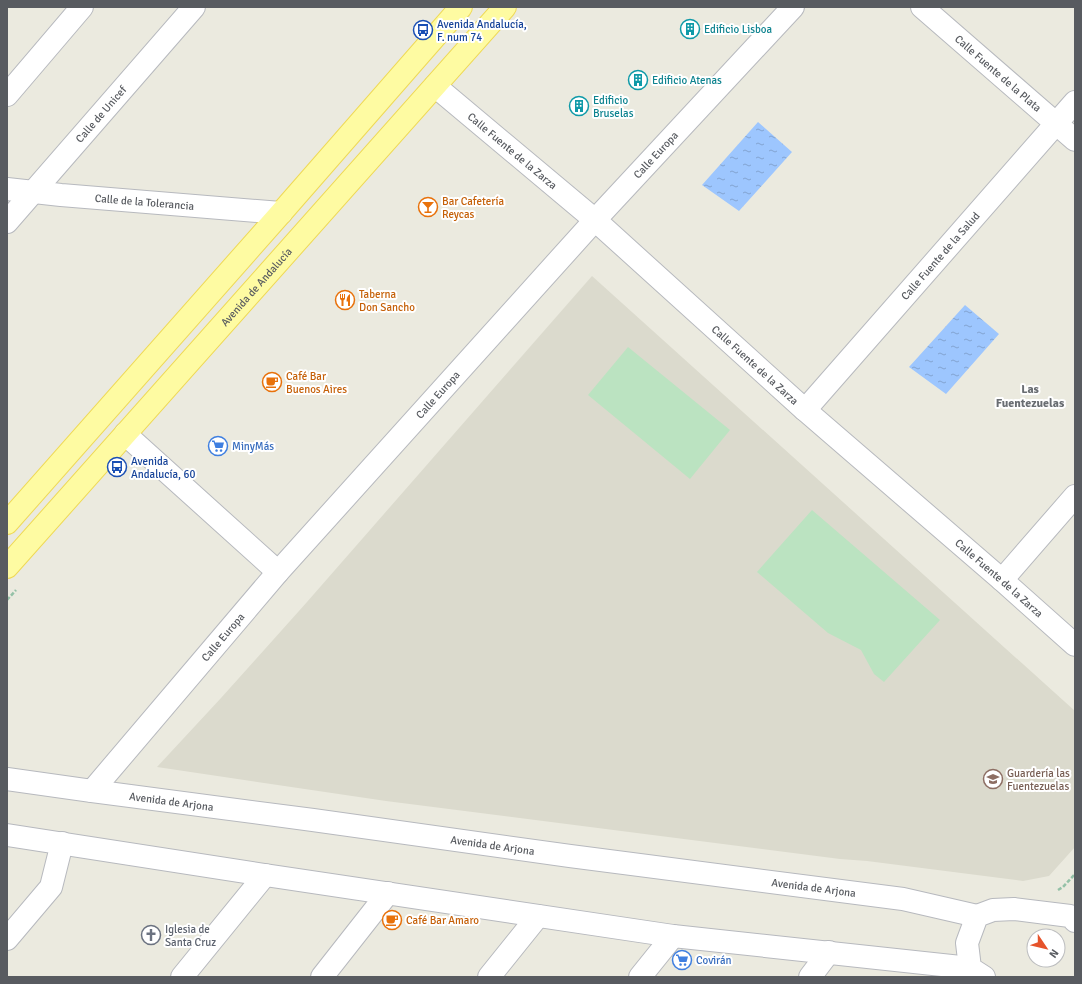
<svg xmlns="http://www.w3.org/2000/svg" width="1082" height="984" viewBox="0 0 1082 984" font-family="Signika,sans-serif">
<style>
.education{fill:#dbdacd}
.pitch{fill:#bbe3c1}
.water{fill:url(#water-ripples)}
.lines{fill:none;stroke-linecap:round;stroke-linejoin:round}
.pedestrian-casing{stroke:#b7b9be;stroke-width:24}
.minor-casing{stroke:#b7b9be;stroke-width:24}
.tertiary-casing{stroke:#b7b9be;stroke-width:24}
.primary-casing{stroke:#efd955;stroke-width:24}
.path{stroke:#94c1a7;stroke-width:2.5;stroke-dasharray:4 2;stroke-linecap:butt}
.pedestrian{stroke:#fff;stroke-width:22}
.minor{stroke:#fff;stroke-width:22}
.tertiary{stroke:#fff;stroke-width:22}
.primary{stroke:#fefba2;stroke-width:22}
.labels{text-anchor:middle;stroke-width:4;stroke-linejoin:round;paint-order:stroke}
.transit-label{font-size:11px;fill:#164399;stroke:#fff;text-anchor:start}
.culture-label{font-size:11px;fill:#0d838f;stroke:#fff;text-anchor:start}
.street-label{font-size:11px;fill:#585b60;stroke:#fff}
.food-label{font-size:11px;fill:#c56008;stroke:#fff;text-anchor:start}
.shop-label{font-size:11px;fill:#366cbe;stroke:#fff;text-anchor:start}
.education-label{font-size:11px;fill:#785e54;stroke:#fff;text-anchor:start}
.worship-label{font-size:11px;fill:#5b616d;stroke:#fff;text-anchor:start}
.neighbourhood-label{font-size:12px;font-weight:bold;fill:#696d72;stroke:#fff}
</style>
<defs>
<pattern id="water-ripples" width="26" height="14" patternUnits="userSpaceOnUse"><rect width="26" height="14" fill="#9dc6fe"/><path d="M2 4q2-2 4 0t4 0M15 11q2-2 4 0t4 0" fill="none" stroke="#83a4d1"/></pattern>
</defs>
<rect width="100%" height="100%" fill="#ebeadf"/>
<path class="education" d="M592,276l483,435v136l-26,29 -26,5 -156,-20 -27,-2 -454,-58 -229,-34 64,-69 86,-96z"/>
<path class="pitch" d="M628,347l102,83 -40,49 -102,-84z
M812,510l128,110 -56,62 -10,-8 -13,-24 -33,-17 -71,-61z"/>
<path class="water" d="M758,122l34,30 -53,59 -37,-26z
M965,305l34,29 -53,60 -37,-27z"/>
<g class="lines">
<g class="pedestrian-casing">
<g id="pedestrian">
<path id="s1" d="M595,220l210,190 197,170 73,65"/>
<path id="s2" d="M805,410l270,-308"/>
<path d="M1002,580l73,-84"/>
</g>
</g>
<g class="minor-casing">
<g id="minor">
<path id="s3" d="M922,7l153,133"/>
<path id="s4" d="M435,86l160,134"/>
<path d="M7,95l75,-88"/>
<path id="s5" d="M7,189l54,6 220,18"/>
<path id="s6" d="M7,222l187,-215"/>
<path d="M125,434l153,138"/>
<path id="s7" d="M92,791l186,-219 317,-352 198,-213"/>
<path d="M7,939l44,-52 11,-44"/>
<path d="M182,977l83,-102"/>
<path d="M322,977l66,-84"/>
<path d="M489,977l49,-61"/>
<path d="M640,977l33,-41"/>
<path d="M810,977l19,-25"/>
</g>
</g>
<g class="tertiary-casing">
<g id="tertiary">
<path id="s8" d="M7,779l85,12 221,29 257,36 333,43 74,17"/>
<path d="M7,835l258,40 408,61 297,32"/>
<path d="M984,977l-14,-9 -3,-25 10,-27 16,-6 21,-1 56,7 5,5"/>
</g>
</g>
<g class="primary-casing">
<g id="primary">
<path d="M7,523l274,-310 180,-206"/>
<path id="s9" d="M7,567l498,-560"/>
</g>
</g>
<path class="path" d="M7,600l9,-10
M1058,890l5,-3 12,-13"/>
<use href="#pedestrian" class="pedestrian"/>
<use href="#minor" class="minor"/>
<use href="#tertiary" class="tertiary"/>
<use href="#primary" class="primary"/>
</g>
<defs>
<g id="building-ring" transform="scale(1)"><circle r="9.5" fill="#fff" stroke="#0f9aa8" stroke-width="1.5"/><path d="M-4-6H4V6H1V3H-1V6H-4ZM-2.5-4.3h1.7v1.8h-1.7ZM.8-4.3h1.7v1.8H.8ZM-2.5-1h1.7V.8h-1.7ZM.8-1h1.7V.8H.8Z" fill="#0f9aa8"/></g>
<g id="bus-ring" transform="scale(1)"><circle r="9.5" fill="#fff" stroke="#1a4fb4" stroke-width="1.5"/><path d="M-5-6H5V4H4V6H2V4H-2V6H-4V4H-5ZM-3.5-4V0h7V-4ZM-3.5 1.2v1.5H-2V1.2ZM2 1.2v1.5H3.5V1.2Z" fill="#1a4fb4"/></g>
<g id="bar-ring" transform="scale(1)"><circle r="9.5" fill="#fff" stroke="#e8710a" stroke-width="1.5"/><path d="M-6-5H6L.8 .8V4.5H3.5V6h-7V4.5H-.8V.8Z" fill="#e8710a"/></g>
<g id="restaurant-ring" transform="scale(1)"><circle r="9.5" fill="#fff" stroke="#e8710a" stroke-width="1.5"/><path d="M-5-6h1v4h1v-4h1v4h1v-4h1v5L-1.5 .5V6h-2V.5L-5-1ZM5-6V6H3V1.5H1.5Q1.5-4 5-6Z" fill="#e8710a"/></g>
<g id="cafe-ring" transform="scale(1)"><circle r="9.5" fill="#fff" stroke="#e8710a" stroke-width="1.5"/><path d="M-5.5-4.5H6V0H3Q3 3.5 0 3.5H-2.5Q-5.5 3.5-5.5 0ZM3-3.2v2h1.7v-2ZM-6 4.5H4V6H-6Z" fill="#e8710a"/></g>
<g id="supermarket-ring" transform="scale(1)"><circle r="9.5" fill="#fff" stroke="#3f7fe0" stroke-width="1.5"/><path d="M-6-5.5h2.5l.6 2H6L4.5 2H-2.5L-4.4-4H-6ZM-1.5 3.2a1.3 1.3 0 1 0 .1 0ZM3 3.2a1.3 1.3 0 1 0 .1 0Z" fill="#3f7fe0"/></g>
<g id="school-ring" transform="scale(1)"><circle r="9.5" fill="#fff" stroke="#8d6e63" stroke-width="1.5"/><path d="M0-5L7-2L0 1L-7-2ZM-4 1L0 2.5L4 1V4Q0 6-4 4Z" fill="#8d6e63"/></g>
<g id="church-ring" transform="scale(1)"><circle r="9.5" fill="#fff" stroke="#6b7280" stroke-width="1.5"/><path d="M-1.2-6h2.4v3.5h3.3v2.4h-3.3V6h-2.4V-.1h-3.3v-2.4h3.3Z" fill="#6b7280"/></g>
</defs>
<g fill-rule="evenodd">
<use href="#building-ring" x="690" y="29"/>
<use href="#bus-ring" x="423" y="30"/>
<use href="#building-ring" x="638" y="80"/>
<use href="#building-ring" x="579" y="106"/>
<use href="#bar-ring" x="428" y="207"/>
<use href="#restaurant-ring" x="345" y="300"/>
<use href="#cafe-ring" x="272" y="382"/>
<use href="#supermarket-ring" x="218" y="446"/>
<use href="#bus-ring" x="117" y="467"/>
<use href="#school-ring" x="993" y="779"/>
<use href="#cafe-ring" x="392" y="920"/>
<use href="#church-ring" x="151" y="935"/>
<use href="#supermarket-ring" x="682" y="960"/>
</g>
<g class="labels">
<g class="transit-label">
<text x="437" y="28">Avenida Andalucía,<tspan x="437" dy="13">F. num 74</tspan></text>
<text x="131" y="465">Avenida<tspan x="131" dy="13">Andalucía, 60</tspan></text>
</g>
<g class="culture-label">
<text x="704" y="33">Edificio Lisboa</text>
<text x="652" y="84">Edificio Atenas</text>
<text x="593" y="104">Edificio<tspan x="593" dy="13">Bruselas</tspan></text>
</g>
<g class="street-label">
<text dy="4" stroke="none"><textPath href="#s3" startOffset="101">Calle Fuente de la Plata</textPath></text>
<text dy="4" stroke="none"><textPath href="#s6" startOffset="143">Calle de Unicef</textPath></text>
<text dy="4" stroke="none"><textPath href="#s4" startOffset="101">Calle Fuente de la Zarza</textPath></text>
<text dy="4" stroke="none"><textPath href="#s7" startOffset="850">Calle Europa</textPath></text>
<text dy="4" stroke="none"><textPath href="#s5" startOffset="138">Calle de la Tolerancia</textPath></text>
<text dy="4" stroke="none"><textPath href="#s2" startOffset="205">Calle Fuente de la Salud</textPath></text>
<text dy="4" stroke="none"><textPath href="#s9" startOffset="375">Avenida de Andalucía</textPath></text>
<text dy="4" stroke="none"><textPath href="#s1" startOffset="216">Calle Fuente de la Zarza</textPath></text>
<text dy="4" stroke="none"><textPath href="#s7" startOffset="526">Calle Europa</textPath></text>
<text dy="4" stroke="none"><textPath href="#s1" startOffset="540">Calle Fuente de la Zarza</textPath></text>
<text dy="4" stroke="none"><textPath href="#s7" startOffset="202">Calle Europa</textPath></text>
<text dy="4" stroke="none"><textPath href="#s8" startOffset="166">Avenida de Arjona</textPath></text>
<text dy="4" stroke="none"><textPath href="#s8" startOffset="490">Avenida de Arjona</textPath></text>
<text dy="4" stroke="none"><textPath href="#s8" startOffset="814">Avenida de Arjona</textPath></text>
</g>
<g class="food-label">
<text x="442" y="205">Bar Cafetería<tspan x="442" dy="13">Reycas</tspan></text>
<text x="359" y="298">Taberna<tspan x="359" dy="13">Don Sancho</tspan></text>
<text x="286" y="380">Café Bar<tspan x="286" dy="13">Buenos Aires</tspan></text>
<text x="406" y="924">Café Bar Amaro</text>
</g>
<g class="shop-label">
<text x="232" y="450">MinyMás</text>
<text x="696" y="964">Covirán</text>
</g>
<g class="education-label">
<text x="1007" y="777">Guardería las<tspan x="1007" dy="13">Fuentezuelas</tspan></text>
</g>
<g class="worship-label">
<text x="165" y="933">Iglesia de<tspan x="165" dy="13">Santa Cruz</tspan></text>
</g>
<g class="neighbourhood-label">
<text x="1030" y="393">Las<tspan x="1030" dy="14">Fuentezuelas</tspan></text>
</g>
</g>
<rect width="1082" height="984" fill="none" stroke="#585b60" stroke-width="16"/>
<g transform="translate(1046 948) rotate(125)"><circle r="19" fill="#ffffff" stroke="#bcbdbf"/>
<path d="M0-3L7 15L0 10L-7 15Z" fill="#e6532b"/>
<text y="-6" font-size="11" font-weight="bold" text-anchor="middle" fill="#585b60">N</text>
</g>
</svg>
